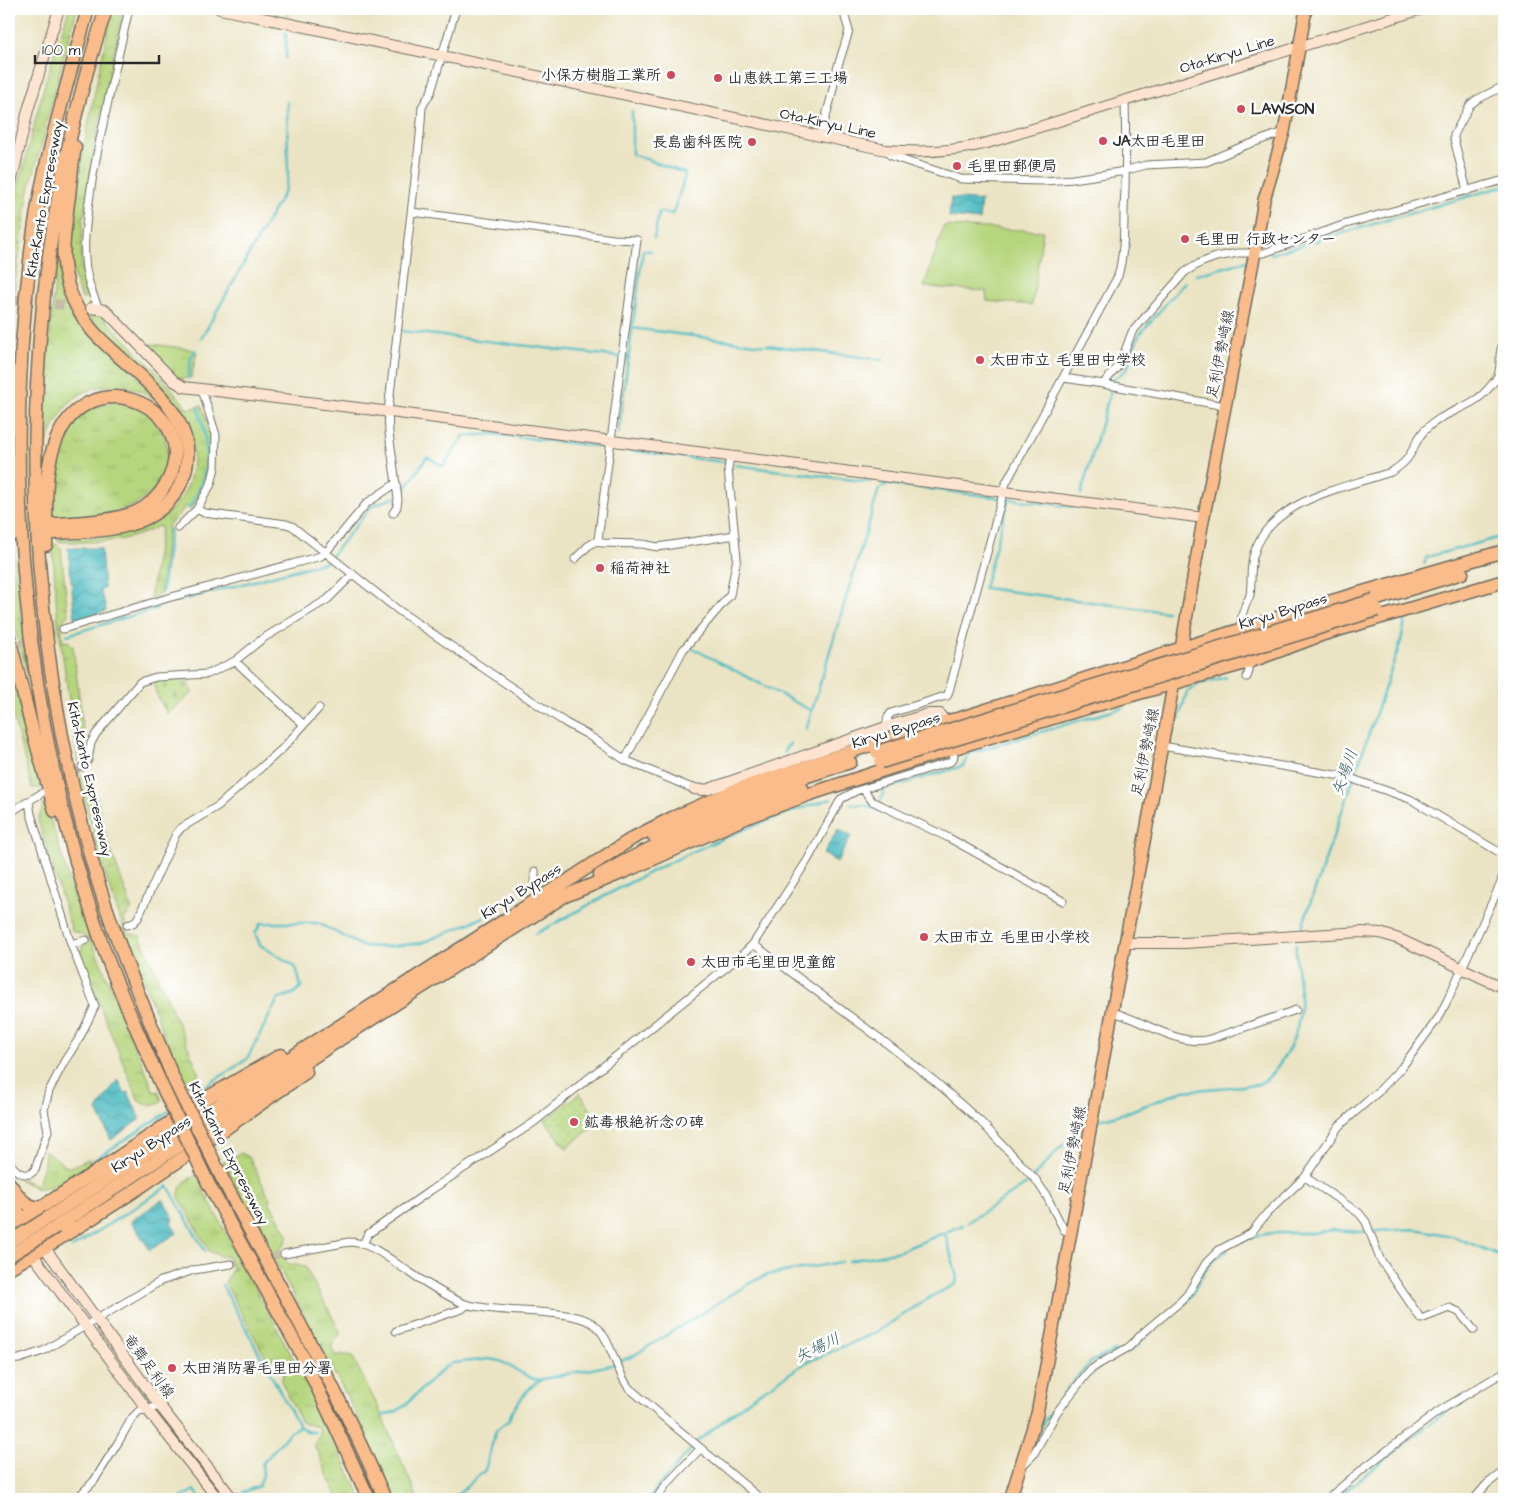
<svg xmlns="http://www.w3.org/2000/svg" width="1513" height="1508" viewBox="0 0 1513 1508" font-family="'Architects Daughter','Klee One',sans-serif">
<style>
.grass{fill:url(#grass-tufts);stroke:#708054}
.cemetery{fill:url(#cemetery-stones);stroke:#708054}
.park{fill:url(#park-dots);stroke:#708054}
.garden{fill:#b6d67e;stroke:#708054}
.water{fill:url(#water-waves);stroke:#3c7476}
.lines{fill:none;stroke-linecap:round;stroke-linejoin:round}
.stream{stroke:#4dbcc2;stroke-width:2.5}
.street-tunnel{stroke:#c5bfa5;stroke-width:7;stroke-dasharray:7 3.5;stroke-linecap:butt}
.secondary-tunnel{stroke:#c5bfa5;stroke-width:10;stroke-dasharray:10 5;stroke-linecap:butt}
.street-casing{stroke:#6e6c61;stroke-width:9}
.secondary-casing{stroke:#6e6c61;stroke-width:12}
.primary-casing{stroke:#6e6c61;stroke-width:14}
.highway-casing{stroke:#6e6c61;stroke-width:15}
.street{stroke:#fff;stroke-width:7}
.secondary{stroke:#fde4d0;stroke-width:10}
.primary{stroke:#f9bc8a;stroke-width:11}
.highway{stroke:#f9bc8a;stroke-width:12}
.highway-bridge-casing{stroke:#6e6c61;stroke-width:15;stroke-linecap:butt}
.highway-bridge{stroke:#f9bc8a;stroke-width:12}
.poi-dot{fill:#d1495b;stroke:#fff;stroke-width:2}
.labels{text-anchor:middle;stroke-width:5;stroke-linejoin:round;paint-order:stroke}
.street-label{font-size:15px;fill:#2b2b2b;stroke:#fff}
.poi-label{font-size:15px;font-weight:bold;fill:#2b2b2b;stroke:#fff;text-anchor:start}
.water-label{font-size:16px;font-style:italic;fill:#375e60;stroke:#fff}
</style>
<defs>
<pattern id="grass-tufts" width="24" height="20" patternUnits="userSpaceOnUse" patternTransform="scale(1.25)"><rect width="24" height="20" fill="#b6d67e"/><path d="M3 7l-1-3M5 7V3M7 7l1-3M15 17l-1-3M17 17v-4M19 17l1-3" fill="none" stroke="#9db86d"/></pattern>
<pattern id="cemetery-stones" width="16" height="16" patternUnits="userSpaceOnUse" patternTransform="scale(1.25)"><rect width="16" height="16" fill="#b6d67e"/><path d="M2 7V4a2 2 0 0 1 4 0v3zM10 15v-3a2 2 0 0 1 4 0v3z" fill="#9db86d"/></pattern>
<pattern id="park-dots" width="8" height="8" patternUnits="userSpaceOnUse" patternTransform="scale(1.25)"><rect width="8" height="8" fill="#b6d67e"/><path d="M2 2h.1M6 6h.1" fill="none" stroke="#9db86d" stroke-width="1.8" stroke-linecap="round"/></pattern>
<pattern id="water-waves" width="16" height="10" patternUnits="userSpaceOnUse" patternTransform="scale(1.25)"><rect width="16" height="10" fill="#4dbcc2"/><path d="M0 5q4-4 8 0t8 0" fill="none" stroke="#40999e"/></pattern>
</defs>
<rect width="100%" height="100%" fill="#fff"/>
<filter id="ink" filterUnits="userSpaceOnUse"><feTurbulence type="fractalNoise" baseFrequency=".02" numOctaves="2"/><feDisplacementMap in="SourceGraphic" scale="10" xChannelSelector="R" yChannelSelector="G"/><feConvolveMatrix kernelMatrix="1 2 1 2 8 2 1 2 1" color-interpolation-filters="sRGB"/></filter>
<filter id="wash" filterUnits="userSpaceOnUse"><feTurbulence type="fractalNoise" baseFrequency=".0096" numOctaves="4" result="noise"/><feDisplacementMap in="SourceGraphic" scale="20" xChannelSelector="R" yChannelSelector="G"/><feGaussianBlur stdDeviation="1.12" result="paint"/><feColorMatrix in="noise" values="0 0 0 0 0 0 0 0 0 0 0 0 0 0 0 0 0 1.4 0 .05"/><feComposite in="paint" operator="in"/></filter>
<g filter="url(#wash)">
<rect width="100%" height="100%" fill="#ebe4c4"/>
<path class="grass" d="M69,9h8l-32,117 1,3 -18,65 -14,98 -3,-1 -1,15 2,1 -3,40v-109l7,-42 30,-117z
M113,9h10v2l-25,118 -15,92 -2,33 1,17 6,25 -1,3h-5c-5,-12 -9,-24 -10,-37 -3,-28 3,-56 7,-84 9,-57 21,-113 34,-169z
M58,247l9,45 90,109c-24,-21 -69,-22 -90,5 -11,13 -17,28 -23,44l2,-75z
M97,314l6,3 64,66 20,25 4,1 10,-4c18,43 15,66 -10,105l-5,-3 -18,19 -8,67 -3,4 -7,2 11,-72 -2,-1c-35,18 -60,16 -99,16l-3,-3c27,-1 58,0 83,-10 60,-23 67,-84 32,-132l-76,-73 -7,-9z
M151,344l39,5 7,3 -6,26 -12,1 -30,-29z
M116,401c9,3 22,5 30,10 4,2 7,8 10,11 22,27 10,66 -20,82 -24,12 -56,13 -83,14l3,-50 7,-29 20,-29z
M10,438l1,80 -2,1v-78z
M52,542l9,6 7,67 -7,8 2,19 5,-1 5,5 12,101 -7,15 -20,-139z
M9,543h4l15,132 -12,-43 -7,-16z
M9,663l33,125h-10l-23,-87z
M80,774l3,4 8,-1 16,63 25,69 -8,10 4,14 12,3 58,134c1,9 -3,12 -10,16 -17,-28 -27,-60 -39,-91 -28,-71 -55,-145 -69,-221z
M44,804h2l26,86 20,52 62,150 4,-1 4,10c-8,4 -15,6 -23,0l-60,-145 4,-11 4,-2 -3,-8 -12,-4 -34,-111z
M45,1150l22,17h3l19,-8 2,5 -31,21 -23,4 -18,-10 19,6 6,-20z
M241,1153l8,4 20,40 1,6 18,32 -4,11 -5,3 8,14 18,4 36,66 -10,14 5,9 5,-2 11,2 26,51 40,92h-22l-41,-87 -127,-241h-1l-4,-10z
M197,1175l6,10 -2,1 111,208 50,105h-24l-24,-55 6,-10 -2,-7 -16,-4 -21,-42 4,-11 3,-2 -4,-7 -18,-3 -41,-75 6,-12 3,-1 -7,-14 -4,1 -14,-6 -30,-54c0,-13 7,-17 18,-22z"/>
<path class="cemetery" d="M185,678l8,14 -26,22 -11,-21 -3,-12c11,-1 21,0 32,-3z"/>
<path class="park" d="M580,1093l19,30 -33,25 -21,-28z"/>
<path class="garden" d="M944,226l99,5 -11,74 -45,-4 -1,-10 -62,-4z"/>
<path class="water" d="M951,198l30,3 -2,19 -30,-3z
M68,548h33l3,41 -4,1c2,9 6,11 6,21l-31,9z
M838,829l13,7 -14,26 -14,-8z
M118,1079l7,14 3,-1 12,27 -29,21 -14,-30z
M163,1199l11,20 -3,4 6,10 -27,17 -19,-29z"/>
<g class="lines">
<path class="stream" d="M288,15l1,-6
M286,33v25
M632,111v43l52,19 1,3 -12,38 -14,-2 -5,26
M1271,254l233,-68
M1196,275l51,-14
M632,328l131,17
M402,331l227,27
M201,339l83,-147 4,-16 -1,-74
M767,345l116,15
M188,378l3,-20 4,-8
M618,433l25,-183 8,1
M617,449l107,13
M735,465l135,17
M882,483l192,24
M1081,494l33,-115 13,-10 12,-34 46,-53
M1009,498l-25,90 183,24
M189,508c22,-34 21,-63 9,-100
M1424,564l3,-7 77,-21
M162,593l8,-64
M174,602l152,-40 46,-56 29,-11 26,-38 16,9 21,-30 29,-2 110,13
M67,635l91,-27
M692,648l120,63
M1178,719h1l8,-27 12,-8 27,-7
M806,730l73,-241 9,-5
M785,753v-4l6,-6
M881,800l3,-11 79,-23 5,-11 5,-3 149,-44
M850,804l15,1 21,8
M1301,930l100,-289 4,-20
M535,934c44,-23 87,-49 132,-70 52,-26 108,-48 164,-65
M188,1098l59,-39 31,-60 17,-6 6,-6 -4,-17 -4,-5 -33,-20 -5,-12 6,-10h57l44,23 22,1 38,-4 62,-26
M1099,1120l29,-8 55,-21 72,-6c10,-2 17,-11 23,-19 20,-27 25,-51 21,-84 -2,-13 -4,-25 -3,-38
M94,1160l75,-49
M968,1222l60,-39 29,-32 24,-23
M1243,1241l11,-5 18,-3h40l20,-3 28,2 56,-3 36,7 52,21
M72,1248l96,-62 37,65
M848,1261l52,-10 63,-26
M222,1285l77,141 9,6h7
M1167,1317l20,-15 23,-39 17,-13
M1130,1351l5,-4 16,-16
M382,1416l15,-5 6,-4 42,-40 8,-4 36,-4 11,2 31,17 7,2 73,-15 22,-9 117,-73 17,-8 74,-13
M1030,1453l13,-30 25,-35 23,-26 24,-11
M243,1492l16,-6 4,-11 -1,-11 27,-31 10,-7
M179,1499l15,-9 8,9
M453,1499l32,-29 11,-40 13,-10 3,-9 15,-20 6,-6 8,-4
M649,1499l11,-15 39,-44 54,-43 54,-35 68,-29 57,-37 24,-12 1,-7 -12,-44
M1336,1499l35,-29 73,-57 60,-35"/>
</g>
</g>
<g filter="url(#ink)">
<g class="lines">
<path class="street-tunnel" d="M9,647l54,-18
M55,785l27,-18
M86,940l41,-15
M231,1264l53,-10"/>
<path class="secondary-tunnel" d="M9,299l74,8"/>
<g class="street-casing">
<path id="street" d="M820,137l11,-39 6,-29 12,-38 -4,-14 1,-8
M886,150l4,5 10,4 61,20 83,2 29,-2 46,-7 27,-7 60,-3 35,-15 43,-15
M1467,191l-13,-52v-4l16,-30 6,-5 28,-14
M412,212l202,27 23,1 -39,300
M99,309c-6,-13 -11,-26 -13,-40 -4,-29 2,-59 6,-88 10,-58 24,-115 37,-172
M1064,378l39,6 17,-20 12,-32 53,-60 15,-9 16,-6 22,-4h26l82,-29 158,-44
M1103,384l122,22
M197,509l7,4 82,11 6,2 106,84 113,77 55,36 22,12 37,25 69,29
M393,513l4,-6 1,-8 -9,-66 -1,-21 32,-276 2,-29 9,-15 25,-83
M178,528l19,-19 14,-25 4,-16 1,-33 -14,-45
M575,559l13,-13 10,-6 4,3 40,1 16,3 77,-12
M63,629l105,-31 153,-42 5,-4 41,-49 28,-19
M1241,632c-1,-9 1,-18 4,-26 1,-4 4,-7 5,-11 2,-12 0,-25 3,-38 14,-57 91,-69 138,-85 5,-3 11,-7 15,-12 8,-9 10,-21 18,-29 16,-17 35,-20 53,-32 7,-5 14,-13 19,-20 8,-10 0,-26 8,-36
M235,661l68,63
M1247,677l2,-6 -1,-12
M886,727l2,-10 3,-4 51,-16 5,-1 2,-5 57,-208 112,-207c6,-21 6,-44 6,-66 2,-36 2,-72 1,-109
M1162,746l185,31 63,22 94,56
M625,760l58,-110 47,-55 7,-37 -9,-89 2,-12
M82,767l6,-7 3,-17 5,-9 44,-52 16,-5 52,-3 27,-13 27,-22 66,-40 25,-25
M863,789l9,12 77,37 114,63
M9,813l33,-20
M535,871v17l6,9
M127,925l6,-2 5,-5 38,-84 5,-6 37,-22 65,-58 36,-40
M71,944l15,-4
M753,944l133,99 51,40 44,39 55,58 10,15 18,35 7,3
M1113,1012c29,8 69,36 97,27l86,-29
M9,1162c6,7 10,14 21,12l5,-4 13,-39 -4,-21 5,-19 15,-29 16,-25 15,-31 -24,-62 -40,-130 -2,-12
M1305,1177l54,36 7,9 14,37 41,60 28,-11 10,4 15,18
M363,1244l5,-10 63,-44 102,-67 211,-170 9,-9 54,-83 34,-62 15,-8 94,-29c5,-4 4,-7 3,-13
M284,1254l65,-12c20,0 38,15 54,26 20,13 40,27 62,36 5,2 10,2 15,3 29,6 89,2 112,16 18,11 23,47 37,65l132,111
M396,1331l66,-22 5,-4
M9,1360l10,-1 24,-8 118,-70 33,-11 37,-6
M1023,1465l10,-10 24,-43 32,-41 10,-7 30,-17 15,-15 36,-30 7,-7 19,-32 13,-13 32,-17 16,-20 38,-36 34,-51 39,-34 24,-25 37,-50 8,-16 53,-116 4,-13
M76,1499l18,-18 25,-40 13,-23 7,-7 21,-5
M656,1499l9,-13 36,-38
M1327,1499l37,-31 75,-57 65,-39
M1474,1499l13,-15 17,-13"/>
</g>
<g class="secondary-casing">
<path id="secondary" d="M220,9l666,141c34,3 65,2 98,-6l438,-135
M9,192l19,-82 31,-101
M91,308l14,2 69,71 10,6 199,24 821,107
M694,789l8,1 7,-1 177,-62 42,-13h12l7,15
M1126,943h58l177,-11 19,1 19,6 105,49
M45,1248l115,158 73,93
M33,1255l113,153 72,91"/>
</g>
<g class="primary-casing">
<path id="primary" d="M1180,655l22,-129 53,-274 9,-52 20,-68 22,-123
M1010,1499l27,-85 138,-738"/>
</g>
<g class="highway-casing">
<path id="highway" d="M88,9c-20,72 -43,146 -54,221 -34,235 -11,486 67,711 17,49 39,96 60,143
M106,9c-90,273 -93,572 -15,849 21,76 53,149 83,222
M9,417l4,-45
M9,525h1
M54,533c44,-2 101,-1 125,-46 36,-69 -51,-115 -88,-158 -9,-12 -17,-25 -22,-40 -10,-30 -4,-62 0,-93 2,-16 3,-33 6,-49
M9,535h2
M46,545c1,-33 -3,-71 9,-102 34,-90 153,-32 111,41 -7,12 -17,22 -30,28 -26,10 -54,10 -82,12
M1374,600l88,-27
M9,637l25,99 21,75
M654,836l86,-38 110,-36
M600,875c64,-37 133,-63 202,-87
M570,879l63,-41 39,-20 66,-29 193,-64 30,-7 354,-112 189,-55
M560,898l73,-30 117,-52 60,-22 89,-29 173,-53 177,-50 75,-28 180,-53
M222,1178c56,106 116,211 163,321
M9,1183c9,12 16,26 33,24
M209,1185l96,176 64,138
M9,1200l18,24
M49,1217l258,-170 234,-150 35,-21
M56,1227l286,-189 224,-143
M9,1228l105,-68 89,-60 78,-45
M9,1268c103,-58 200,-128 297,-196"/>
</g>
<use href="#street" class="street"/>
<use href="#secondary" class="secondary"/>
<use href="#primary" class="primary"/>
<use href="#highway" class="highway"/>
<g class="highway-bridge-casing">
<path id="highway-bridge" d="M877,752l497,-152
M881,762l496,-152
M174,1080l48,98
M161,1084l48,101
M9,1242l40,-25
M9,1256l47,-29"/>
</g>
<use href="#highway-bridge" class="highway-bridge"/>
</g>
</g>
<g class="poi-dot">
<circle cx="671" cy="75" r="5"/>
<circle cx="718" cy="78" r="5"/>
<circle cx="1241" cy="109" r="5"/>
<circle cx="1103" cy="141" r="5"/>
<circle cx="752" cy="142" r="5"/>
<circle cx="957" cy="166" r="5"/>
<circle cx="1185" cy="239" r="5"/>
<circle cx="980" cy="360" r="5"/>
<circle cx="600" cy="568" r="5"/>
<circle cx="924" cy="937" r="5"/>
<circle cx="691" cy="962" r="5"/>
<circle cx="574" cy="1122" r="5"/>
<circle cx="172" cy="1368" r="5"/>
</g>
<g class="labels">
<g class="street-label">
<text transform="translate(1227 54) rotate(-17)" y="5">Ota-Kiryu Line</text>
<text transform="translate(828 123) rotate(12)" y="5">Ota-Kiryu Line</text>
<text transform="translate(44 199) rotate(-80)" y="5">Kita-Kanto Expressway</text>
<text transform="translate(1220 354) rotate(-79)" y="5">足利伊勢崎線</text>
<text transform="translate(1283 611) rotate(-17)" y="5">Kiryu Bypass</text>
<text transform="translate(896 730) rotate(-17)" y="5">Kiryu Bypass</text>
<text transform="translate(1145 752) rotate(-79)" y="5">足利伊勢崎線</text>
<text transform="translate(90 779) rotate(77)" y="5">Kita-Kanto Expressway</text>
<text transform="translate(521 891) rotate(-32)" y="5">Kiryu Bypass</text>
<text transform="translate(151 1144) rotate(-33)" y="5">Kiryu Bypass</text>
<text transform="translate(1072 1150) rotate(-79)" y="5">足利伊勢崎線</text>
<text transform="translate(229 1153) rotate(63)" y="5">Kita-Kanto Expressway</text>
<text transform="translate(149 1366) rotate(54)" y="5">竜舞足利線</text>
</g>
<g class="poi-label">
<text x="661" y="80" text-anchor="end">小保方樹脂工業所</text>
<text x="728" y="83">山恵鉄工第三工場</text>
<text x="1251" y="114">LAWSON</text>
<text x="1113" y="146">JA太田毛里田</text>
<text x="742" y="147" text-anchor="end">長島歯科医院</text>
<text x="967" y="171">毛里田郵便局</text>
<text x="1195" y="244">毛里田 行政センター</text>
<text x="990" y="365">太田市立 毛里田中学校</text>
<text x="610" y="573">稲荷神社</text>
<text x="934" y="942">太田市立 毛里田小学校</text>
<text x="701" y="967">太田市毛里田児童館</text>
<text x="584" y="1127">鉱毒根絶祈念の碑</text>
<text x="182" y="1373">太田消防署毛里田分署</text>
</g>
<g class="water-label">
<text transform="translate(1344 772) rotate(-71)" y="6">矢場川</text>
<text transform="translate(817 1347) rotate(-26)" y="6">矢場川</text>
</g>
</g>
<rect width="1513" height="1508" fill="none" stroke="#fff" stroke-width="30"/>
<path d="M35 55v8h124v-8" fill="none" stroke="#2b2b2b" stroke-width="2.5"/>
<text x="42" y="55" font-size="15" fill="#2b2b2b" stroke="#ffffff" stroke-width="4" paint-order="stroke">100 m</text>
</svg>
